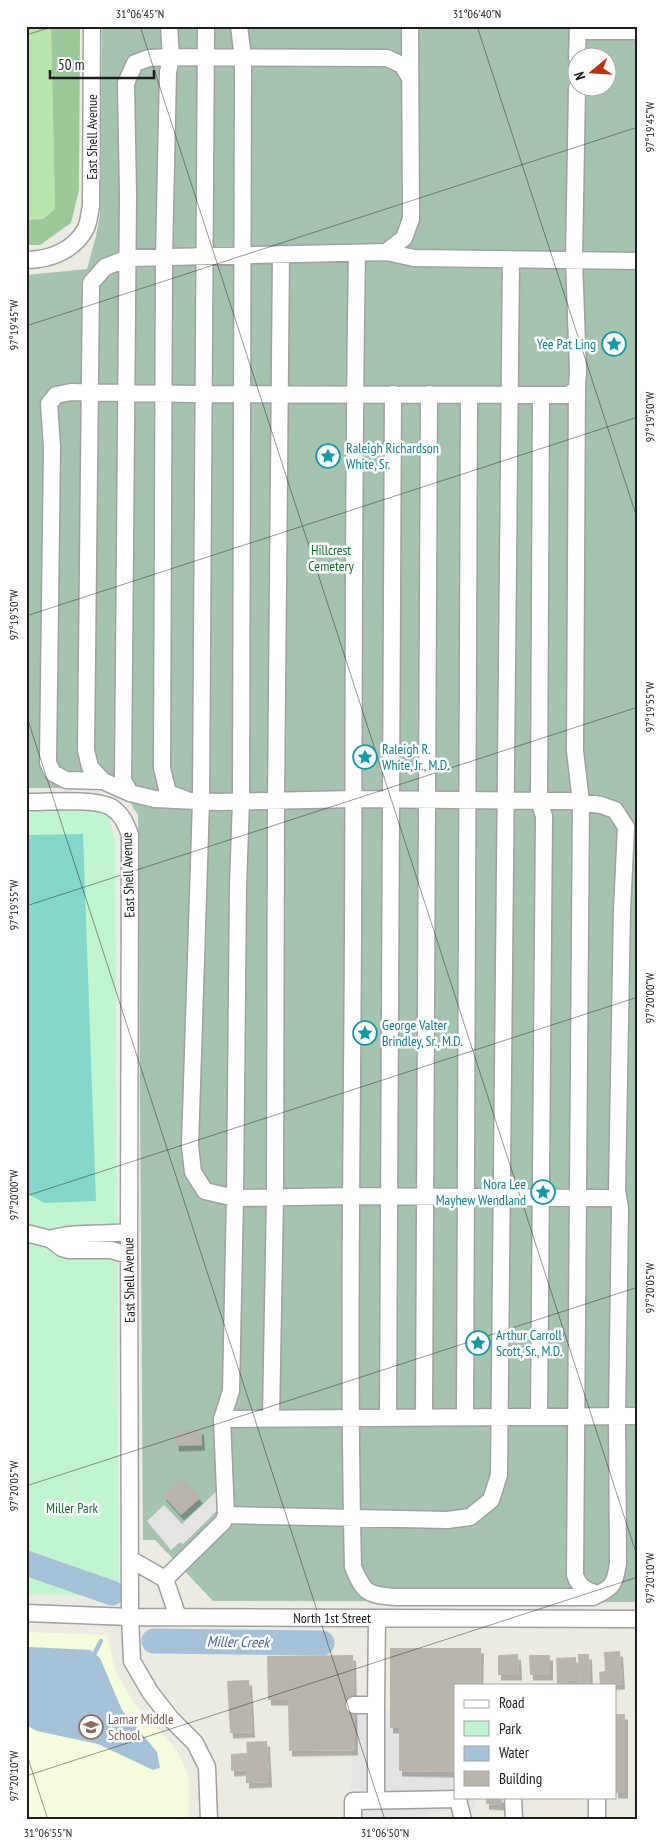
<svg xmlns="http://www.w3.org/2000/svg" width="664" height="1846" viewBox="0 0 664 1846" font-family="'PT Sans Narrow',sans-serif">
<style>
.education{fill:#f5fcdb}
.grass{fill:#bae4aa}
.forest{fill:#9cc999}
.cemetery{fill:#a4c4b0;fill-rule:evenodd}
.park{fill:#c0f5d0}
.pitch{fill:#84d7ca}
.parking{fill:#e4e4e4}
.water{fill:#a4c1d8}
.lines{fill:none;stroke-linecap:round;stroke-linejoin:round}
.stream{stroke:#a4c1d8;stroke-width:4.5}
.river{stroke:#a4c1d8;stroke-width:25}
.building{fill:#b9b4ac;filter:url(#shadow)}
.minor-casing{stroke:#a0a0a0;stroke-width:19}
.minor{stroke:#fff;stroke-width:16}
.ticks{fill:none;stroke:#1c1c1c;stroke-width:1;stroke-opacity:0.45}
.labels{text-anchor:middle;stroke-width:5;stroke-linejoin:round;paint-order:stroke}
.street-label{font-size:14px;fill:#1c1c1c;stroke:#fff}
.culture-label{font-size:14px;fill:#0d838f;stroke:#fff;text-anchor:start}
.park-label{font-size:14px;fill:#12712f;stroke:#fff}
.education-label{font-size:14px;fill:#785e54;stroke:#fff;text-anchor:start}
.water-label{font-size:15px;font-style:italic;fill:#4f67a4;stroke:#fff}
.neatline{fill:none;stroke:#1c1c1c;stroke-width:2}
.ticks-label{font-size:12px;text-anchor:middle;fill:#1c1c1c}
</style>
<defs>
<filter id="shadow"><feDropShadow dx="3" dy="5.5" stdDeviation="0" flood-color="#0004"/></filter>
</defs>
<rect width="100%" height="100%" fill="#ecebe2"/>
<path class="education" d="M26,1632l81,3 8,35 20,35 41,44 13,28v43h-163z"/>
<path class="grass" d="M26,26h25l4,183 -12,10 -17,1z"/>
<path class="forest" d="M51,26h29l-1,164 -8,33 -31,22h-14v-25l17,-1 12,-10z"/>
<path class="cemetery" d="M102,26h536v1576l-425,-1 -58,-61h-12l-5,-725 -10,-16 -33,-11h-69v-513l61,-6 9,-33 4,-22zM576,58h30v30h-30z"/>
<path class="park" d="M26,810h66l17,6 6,24 4,756 -93,-2z"/>
<path class="pitch" d="M83,834l13,367 -51,2 -19,-10v-358z"/>
<path class="parking" d="M220,1488l10,10 -47,46 -3,-2 -9,8 -24,-29 17,-16 18,19z
M390,1710v18h9v43l56,1v25h19l1,11 -47,5v7h-68l-9,-22 1,-48 3,-1 -1,-38z"/>
<path class="water" d="M30,1647l60,3 10,8 22,52 35,42 3,16 -7,2 -55,-26 -61,-13 -11,-6v-77z"/>
<g class="lines">
<path class="stream" d="M92,1658l9,-17"/>
<path class="river" d="M26,1563l86,30
M154,1641l168,2"/>
</g>
<path class="building" d="M201,1429l1,16 -26,1 -1,-15z
M182,1478l18,20 -19,17 -18,-20z
M390,1648h91l-1,37h-25v87l-56,-1v-43h-9z
M620,1651l2,33 -22,1 -1,-13 6,-1 -1,-19z
M518,1654l1,21h-21v-20z
M578,1654h11l1,31h-11z
M353,1655l2,95 -66,1 -1,-51h-20l-1,-44z
M529,1655h21v20h-20z
M576,1657l1,23 -8,1v4h-12l-1,-27z
M249,1680l3,52 -22,1 -3,-52z
M615,1714h10v79h-10z
M267,1741l2,41 -23,1v-13l-15,1v-17l16,-1 -1,-11z
M486,1797h16v8l-16,-1z"/>
<g class="lines">
<g class="minor-casing">
<path id="minor" d="M169,26l2,31 -3,15 -4,185 -2,511 6,25 17,6
M206,26l-5,775 -11,345 3,26 12,19 30,7 116,-2 267,2
M578,31h60
M577,58l1,-32
M386,252l28,6 224,3
M357,253c-4,226 -3,453 -4,680 -1,211 -5,422 0,634 11,26 14,28 43,30h197c20,-10 22,-12 25,-34l-1,-147 3,-208 -3,-18 5,-280 4,-83 -11,-17 -14,-5 -30,-4 -218,-2 -136,3 -62,-3 -25,-6 -27,-12 -37,-1 -13,-7 -5,-10 4,-316 -3,-43 7,-9 15,-3c166,4 332,2 498,3l8,-7 1,-17 -4,-111 3,-172
M26,260c24,0 49,-10 60,-32 3,-7 4,-16 5,-23l1,-179
M577,388l-2,363 6,51 -6,773c4,12 11,16 24,19
M103,781l-13,-14 -4,-17 5,-467 14,-16 23,-9 258,-6 18,-14 7,-19 -1,-193
M130,793l-7,-13 5,-585 -2,-112 9,-20 14,-5 22,-1 216,1 15,7 8,13
M26,802c21,0 68,-4 85,5 11,7 15,17 19,28l-1,397 1,385 2,44 18,31 21,27 24,24 12,24 2,53
M129,1232c-27,3 -53,-1 -79,7l12,9 7,2h42l18,5
M26,1233l24,6
M388,1417l5,-1023
M424,1417l5,-1023
M465,1417l4,-1022
M539,1417l5,-601 -5,-15 2,-406
M271,1418l4,-221 1,-396 5,-547
M222,1419l416,-3
M226,1515l221,5 23,-3 21,-17 8,-25 12,-1215
M130,1559l35,20 58,-57 3,-7 -4,-96 9,-28 4,-193 3,-312 3,-85 2,-743 -4,-32
M165,1579l13,38
M26,1613l104,4 508,2
M354,1705h22l1,-87
M376,1705v96
M513,1797l1,23
M353,1820v-19l105,-2 5,21
M597,1820v-23"/>
</g>
<use href="#minor" class="minor"/>
</g>
<path class="ticks" d="M140,26l498,1533M477,26l161,495M26,35l29,-9M26,326l612,-199M26,616l612,-199M26,714l359,1106M26,906l612,-199M26,1196l612,-199M26,1486l612,-199M26,1752l22,68M26,1776l612,-199"/>
<defs>
<g id="sight-ring" transform="scale(1.25)"><circle r="9.5" fill="#fff" stroke="#0f9aa8" stroke-width="1.5"/><path d="M0-6L1.8-2.2L6-1.7L2.9 1.2L3.7 5.4L0 3.3L-3.7 5.4L-2.9 1.2L-6-1.7L-1.8-2.2Z" fill="#0f9aa8"/></g>
<g id="school-ring" transform="scale(1.25)"><circle r="9.5" fill="#fff" stroke="#8d6e63" stroke-width="1.5"/><path d="M0-5L7-2L0 1L-7-2ZM-4 1L0 2.5L4 1V4Q0 6-4 4Z" fill="#8d6e63"/></g>
</defs>
<g fill-rule="evenodd">
<use href="#sight-ring" x="614" y="344"/>
<use href="#sight-ring" x="328" y="456"/>
<use href="#sight-ring" x="365" y="757"/>
<use href="#sight-ring" x="365" y="1033"/>
<use href="#sight-ring" x="543" y="1192"/>
<use href="#sight-ring" x="478" y="1343"/>
<use href="#school-ring" x="91" y="1727"/>
</g>
<g class="labels">
<g class="street-label">
<text transform="translate(92 137) rotate(-90)" y="5">East Shell Avenue</text>
<text transform="translate(128 875) rotate(-92)" y="5">East Shell Avenue</text>
<text transform="translate(129 1280) rotate(-91)" y="5">East Shell Avenue</text>
<text x="332" y="1623">North 1st Street</text>
</g>
<g class="culture-label">
<text x="596" y="349" text-anchor="end">Yee Pat Ling</text>
<text x="346" y="453">Raleigh Richardson<tspan x="346" dy="16">White, Sr.</tspan></text>
<text x="382" y="754">Raleigh R.<tspan x="382" dy="16">White, Jr., M.D.</tspan></text>
<text x="382" y="1030">George Valter<tspan x="382" dy="16">Brindley, Sr., M.D.</tspan></text>
<text x="526" y="1189" text-anchor="end">Nora Lee<tspan x="526" dy="16">Mayhew Wendland</tspan></text>
<text x="496" y="1340">Arthur Carroll<tspan x="496" dy="16">Scott, Sr., M.D.</tspan></text>
</g>
<g class="park-label">
<text x="331" y="555">Hillcrest<tspan x="331" dy="16">Cemetery</tspan></text>
<text x="72" y="1513">Miller Park</text>
</g>
<g class="education-label">
<text x="108" y="1724">Lamar Middle<tspan x="108" dy="16">School</tspan></text>
</g>
<g class="water-label">
<text transform="translate(238 1642) rotate(1)" y="5">Miller Creek</text>
</g>
</g>
<rect width="664" height="1846" fill="none" stroke="#ffffff" stroke-width="55"/>
<rect x="454" y="1684" width="162" height="115" fill="#ffffff" stroke="#a4a4a4"/>
<rect x="464" y="1700" width="25" height="8" fill="#ffffff" stroke="#a4a4a4"/>
<text x="499" y="1708" font-size="15" fill="#1c1c1c">Road</text>
<rect x="464" y="1721" width="25" height="15" fill="#c0f5d0" stroke="#a4a4a4"/>
<text x="499" y="1734" font-size="15" fill="#1c1c1c">Park</text>
<rect x="464" y="1746" width="25" height="15" fill="#a4c1d8" stroke="#a4a4a4"/>
<text x="499" y="1758" font-size="15" fill="#1c1c1c">Water</text>
<rect x="464" y="1771" width="25" height="15" fill="#b9b4ac" stroke="#a4a4a4"/>
<text x="499" y="1784" font-size="15" fill="#1c1c1c">Building</text>
<g transform="translate(592 72) rotate(252)"><circle r="24" fill="#ffffff" stroke="#a4a4a4"/>
<path d="M0-4L9 19L0 12L-9 19Z" fill="#ba340d"/>
<text y="-8" font-size="14" font-weight="bold" text-anchor="middle" fill="#1c1c1c">N</text>
</g>
<path d="M50 70v8h104v-8" fill="none" stroke="#1c1c1c" stroke-width="2.5"/>
<text x="58" y="70" font-size="15" fill="#1c1c1c" stroke="#ffffff" stroke-width="4" paint-order="stroke">50 m</text>
<rect x="28" y="28" width="608" height="1790" class="neatline"/>
<g class="ticks-label">
<text x="140" y="18">31°06'45"N</text>
<text x="477" y="18">31°06'40"N</text>
<text transform="translate(650 127) rotate(-90)" y="4">97°19'45"W</text>
<text transform="translate(14 325) rotate(-90)" y="4">97°19'45"W</text>
<text transform="translate(650 417) rotate(-90)" y="4">97°19'50"W</text>
<text transform="translate(14 615) rotate(-90)" y="4">97°19'50"W</text>
<text transform="translate(650 707) rotate(-90)" y="4">97°19'55"W</text>
<text transform="translate(14 905) rotate(-90)" y="4">97°19'55"W</text>
<text transform="translate(650 998) rotate(-90)" y="4">97°20'00"W</text>
<text transform="translate(14 1195) rotate(-90)" y="4">97°20'00"W</text>
<text transform="translate(650 1288) rotate(-90)" y="4">97°20'05"W</text>
<text transform="translate(14 1486) rotate(-90)" y="4">97°20'05"W</text>
<text transform="translate(650 1578) rotate(-90)" y="4">97°20'10"W</text>
<text transform="translate(14 1776) rotate(-90)" y="4">97°20'10"W</text>
<text x="48" y="1837">31°06'55"N</text>
<text x="385" y="1837">31°06'50"N</text>
</g>
</svg>
